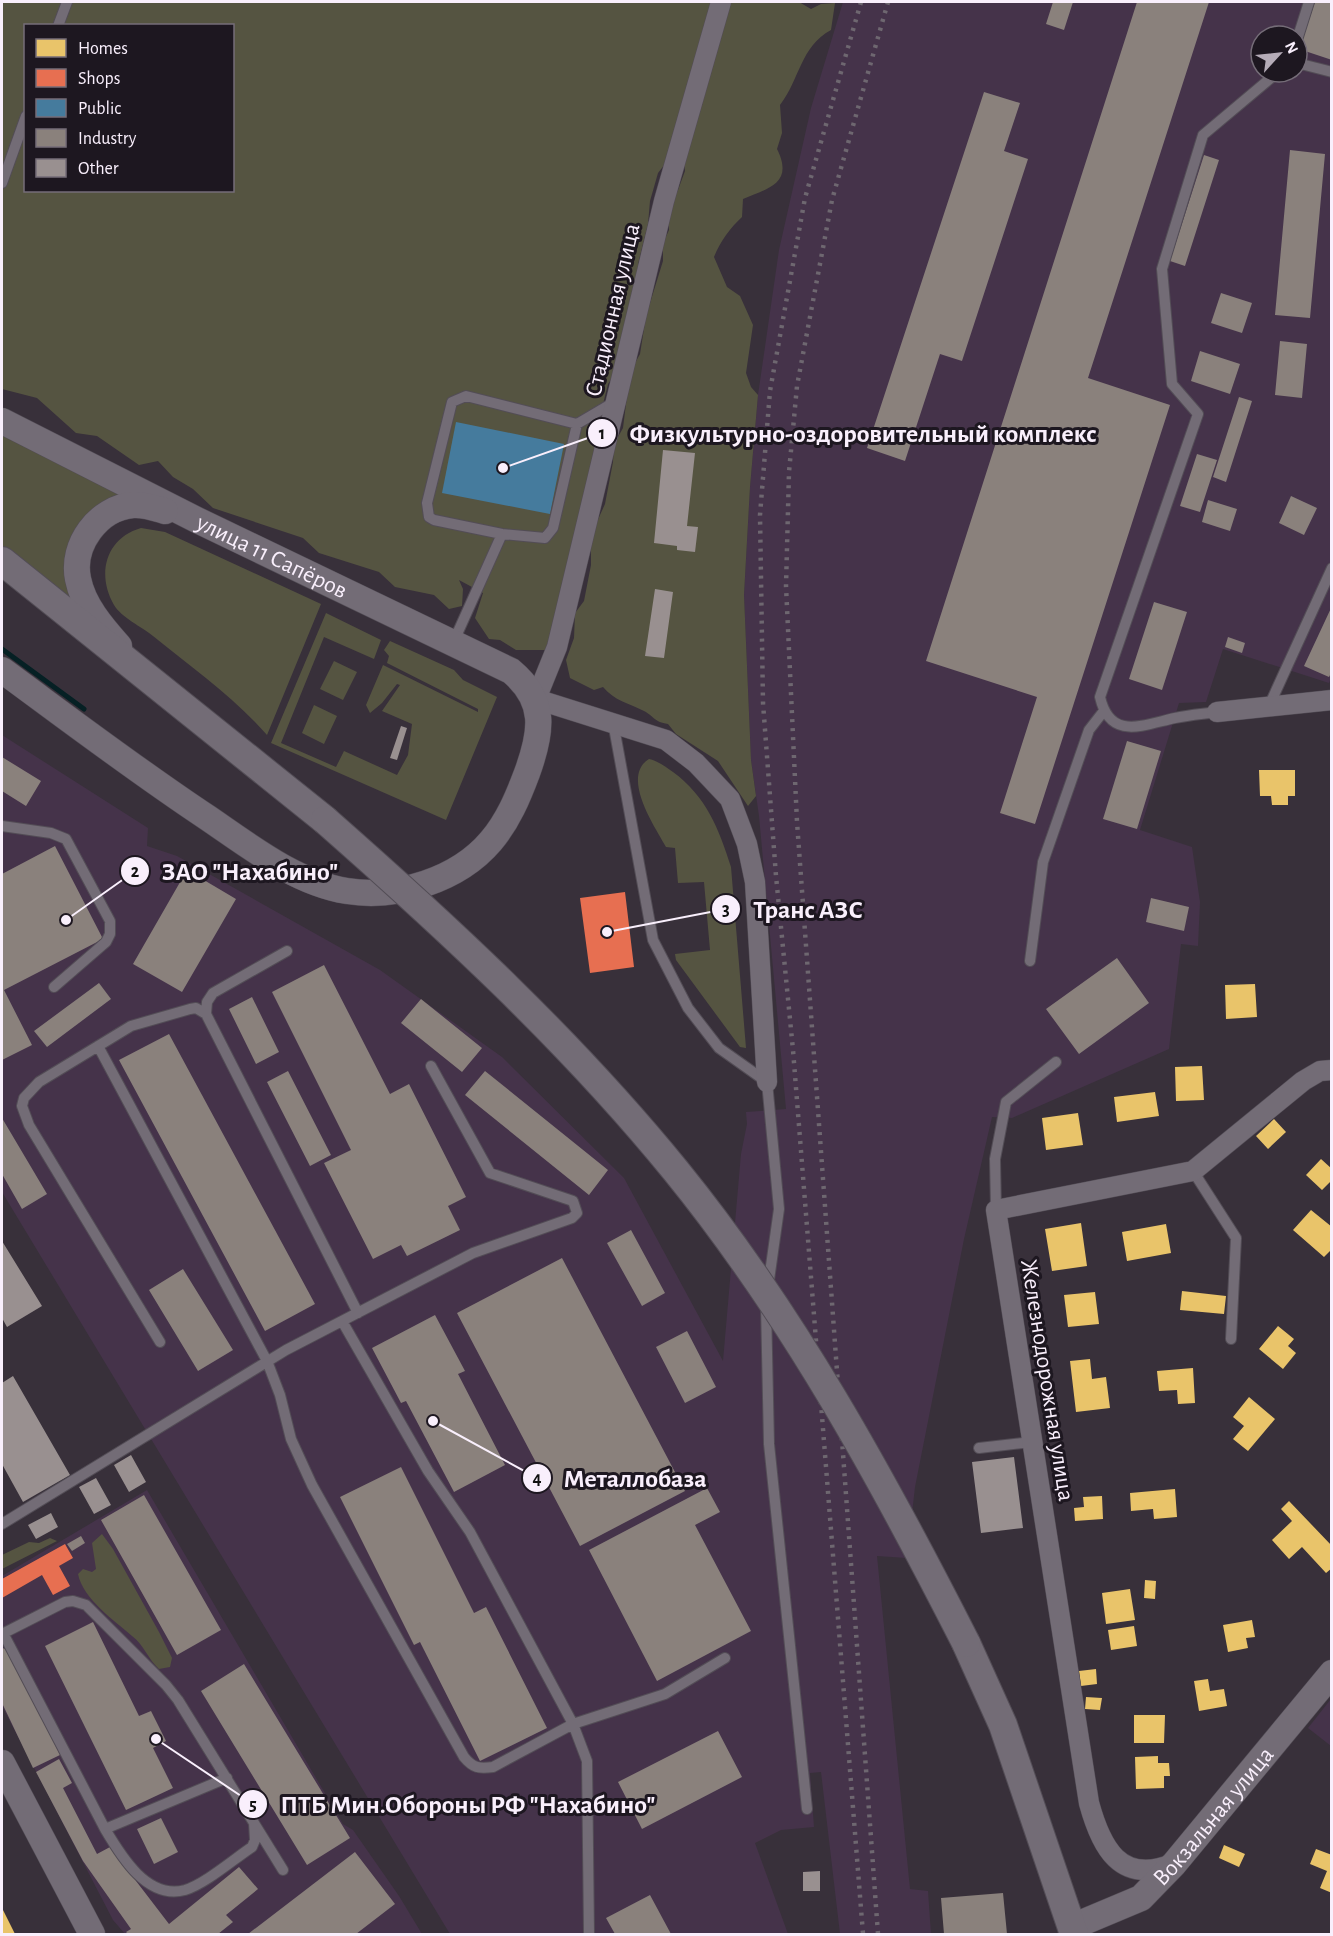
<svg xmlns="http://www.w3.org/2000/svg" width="1333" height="1936" viewBox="0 0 1333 1936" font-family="'Alegreya Sans',sans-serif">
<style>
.built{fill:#45334a;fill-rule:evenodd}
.green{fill:#555441;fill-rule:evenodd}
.homes{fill:#e9c46a}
.shops{fill:#e76f51}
.public{fill:#457b9d}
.industry{fill:#8a817c}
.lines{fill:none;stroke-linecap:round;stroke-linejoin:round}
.stream{stroke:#062024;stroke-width:5}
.building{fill:#999090}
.service-casing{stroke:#534d56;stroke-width:12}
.minor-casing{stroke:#534d56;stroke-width:21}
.tertiary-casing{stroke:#534d56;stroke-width:27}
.secondary-casing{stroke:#534d56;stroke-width:30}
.service{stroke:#736c76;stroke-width:10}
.minor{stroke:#736c76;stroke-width:20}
.tertiary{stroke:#736c76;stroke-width:26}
.secondary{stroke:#736c76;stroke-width:28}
.rail{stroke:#6e6770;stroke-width:4.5;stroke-dasharray:3 6;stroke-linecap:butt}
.secondary-bridge-casing{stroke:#534d56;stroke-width:30;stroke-linecap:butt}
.secondary-bridge{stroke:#736c76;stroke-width:28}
.labels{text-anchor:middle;stroke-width:6;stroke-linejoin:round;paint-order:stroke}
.street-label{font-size:24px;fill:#f9effc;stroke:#1d1720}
.leader{fill:none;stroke:#f9effc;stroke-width:2}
.callout-dot{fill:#f9effc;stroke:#1d1720;stroke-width:2}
.mark-label{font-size:18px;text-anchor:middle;font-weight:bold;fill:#111}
.callout-label{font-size:26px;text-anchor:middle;font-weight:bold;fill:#f9effc;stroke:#1d1720;stroke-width:6;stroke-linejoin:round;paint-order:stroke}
</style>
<rect width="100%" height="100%" fill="#38303a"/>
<path class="built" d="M843,2h488v676l-2,5 -106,-34 -17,53 -27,1 -39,127 52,17 8,55 -2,44 -17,-2 -12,105 -157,69 -20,-1 -28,122 -49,248 -8,71 -30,-2 33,333 18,2 3,43h-91l-19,-162 -11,1 4,54 -33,3 -26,13 33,91h-338l-448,-742v-457l146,93 -1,18 30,10 203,114 122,87 122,121 99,183 18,-207 6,-30 -1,-12 40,-3 -27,-293 -8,-56 -7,-165 6,-108 8,-92 21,-145 32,-142zM1261,36h36v36h-36z
M147,1490l196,334 10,6 46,66 23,38h-297l-12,-14 -111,-214v-130z
M1331,1699v47l-23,-18z"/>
<path class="green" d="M2,2h714l-51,162 -7,9 -8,28 -2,23 -10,40 5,25 -22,76 -13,19 -8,32 7,2 -60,232h-31l-16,-10 -11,-1 -14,-21 8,-25 -24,-13 4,9 -1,17 -13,3 -15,-14 -39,-8 -16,-15 -60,-19 -16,-15 -90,-30 -20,-19 -20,-12 -15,-16 -19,4 -42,-29 -21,-3 -39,-35 -35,-9zM26,26h206v164h-206z
M729,2h70l12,7 10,-5 14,-1 -4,27c-31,17 -31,49 -51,75l2,28 -5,16c17,34 -8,39 -34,50l-1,18c-12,11 -22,25 -28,40l13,30 13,9 13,29 -7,48 5,14 7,8 -8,92 -6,108 7,165 5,36 -8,10 -30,-45 -42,-27 -8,-10c-14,-2 -13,-7 -24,-13 -16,-8 -29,-10 -41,-24l-9,3 -24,-12 -4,-18 8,-22 1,-25 9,-12 7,-36v-30l14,-31 8,-42 1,-18 9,-16 7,-56 10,-18 6,-38 17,-55v-18l6,-13v-25l9,-15 7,-19 -1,-9 11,-42 7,-15 3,-21z
M2,428l131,63 -16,7 -47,100 -68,-49z
M141,528l24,4 156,72 -54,131c-33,-38 -75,-67 -114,-99 -11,-9 -32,-19 -39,-31 -18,-31 -8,-67 27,-77z
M326,613l55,27 -7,19 -50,-22 -43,106 55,24 8,-16 53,24 11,-20 4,-31 -30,-13 18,-26 -3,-1 -15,19 -12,10 -4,-8 17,-40 95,47v-3l-91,-46 2,-7 -5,-6 6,-9 64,29 9,10 34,17 -51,123 -175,-77z
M334,661l23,11 -14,28 -23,-11z
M314,705l23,11 -13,28 -22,-11z
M649,759c9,2 17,8 24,13 33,24 46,57 58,95l15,181 -6,-1 -64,-87 -1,-6 35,-4 -6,-68 -26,1 -3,-35 -9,-1c-10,-19 -46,-70 -17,-88z
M102,1534l11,15 46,83 13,26 -2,9 -11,2c-11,-10 -15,-24 -27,-33 -17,-15 -49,-37 -54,-62l5,-5 9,3 4,-3 -4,-26z
M50,1538l7,3 -55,28v-14l27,-13 10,1z"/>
<path class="homes" d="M1259,770h36v26h-7v9h-16l-1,-9h-11z
M1255,984l2,33 -31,2 -1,-34z
M1202,1066l2,34 -28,1 -1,-34z
M1155,1092l4,24 -42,6 -3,-25z
M1078,1113l5,32 -37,5 -4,-32z
M1274,1119l12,13 -18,17 -12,-13z
M1321,1159l11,10v11l-10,10 -16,-15z
M1311,1210l21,17v22l-8,8 -31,-27z
M1081,1223l6,43 -35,5 -7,-42z
M1166,1224l5,29 -44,8 -5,-29z
M1182,1291l44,5 -2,18 -44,-4z
M1095,1292l4,32 -31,3 -4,-32z
M1278,1326l16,13 -6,7 8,7 -13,16 -24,-20z
M1090,1359l2,20 14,-2 4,31 -34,4 -6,-51z
M1193,1368l2,35 -17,1 -1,-14 -18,1 -2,-20z
M1249,1397l26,22 -27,32 -15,-12 11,-13 -11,-9z
M1175,1489l2,28 -23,2 -1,-10 -22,2 -1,-18z
M1102,1496l1,23 -28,2 -1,-13 10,-1 -1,-10z
M1289,1501l43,45v22l-6,5 -24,-26 -13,12 -17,-19 20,-19 -11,-12z
M1145,1580l11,1 -1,18 -11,-1z
M1130,1589l5,31 -29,4 -4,-31z
M1252,1620l3,17 -9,1 2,10 -20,4 -5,-27z
M1134,1626l3,20 -26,4 -3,-20z
M1096,1669l1,15 -16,2 -2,-15z
M1208,1679l2,12 14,-2 3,17 -28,5 -5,-30z
M1086,1697l16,1 -2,12 -15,-1z
M1134,1715h31l-1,28h-30z
M1158,1756v7h11l1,13h-6v12l-28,1 -1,-32z
M1224,1845l21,9 -6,13 -20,-9z
M1316,1849l16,6v38l-12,-5 7,-17 -17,-7z
M2,1908l13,26h-13z"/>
<path class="shops" d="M625,892l9,75 -44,6 -10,-75z
M65,1544l8,14 -14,8 11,20 -17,9 -11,-20 -40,23v-19z"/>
<path class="public" d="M456,422l108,22 -14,70 -108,-21z"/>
<path class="industry" d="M1053,2h20l-9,28 -18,-6z
M1137,2h72l-121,376 82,27 -135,419 -35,-11 37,-116 -111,-36z
M1315,2h17v58l-33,-11z
M984,92l36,11 -16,48 24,8 -66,202 -22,-7 -35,107 -38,-13z
M1290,150l35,4 -15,164 -35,-3z
M1204,155l15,5 -34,106 -15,-5z
M1221,293l31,10 -10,30 -31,-10z
M1280,341l27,3 -5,54 -27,-3z
M1200,351l40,13 -10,30 -39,-13z
M1239,397l13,4 -26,81 -13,-5z
M1197,454l20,6 -17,52 -20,-6z
M1291,496l26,12 -13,27 -25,-12z
M1208,500l29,9 -7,22 -28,-9z
M1154,602l33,10 -25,78 -33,-11z
M1332,606v65l-3,6 -25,-11z
M1228,637l17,6 -3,10 -17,-6z
M1127,741l34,10 -24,78 -34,-10z
M2,757l39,24 -15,25 -24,-15z
M55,846l48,93 -99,51 28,55 -30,15v-186z
M187,870l49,29 -54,93 -49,-28z
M1151,898l38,9 -5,24 -38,-9z
M1117,958l32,45 -70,51 -33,-45z
M324,965l66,129 19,-10 57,113 -18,9 12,24 -53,26 -6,-11 -28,14 -49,-96 27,-13 -79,-158z
M99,983l12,16 -64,48 -13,-16z
M252,997l27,55 -23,12 -27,-55z
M421,999l61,49 -20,24 -61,-49z
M169,1034l146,270 -50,27 -146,-271z
M288,1071l43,84 -21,11 -43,-84z
M485,1071l123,99 -19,25 -124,-100z
M2,1118l45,76 -25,15 -20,-35z
M631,1230l34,63 -23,13 -35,-63z
M562,1258l123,233 -105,55 -123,-233z
M183,1269l50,81 -35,21 -49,-81z
M435,1315l30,56 -7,3 47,91 -51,27 -48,-91 -5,2 -29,-55z
M687,1331l29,56 -31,16 -29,-56z
M401,1467l73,146 12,-6 61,121 -67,33 -60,-119 -6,3 -74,-148z
M707,1488l13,24 -25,13 56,106 -94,50 -68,-131z
M144,1495l77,135 -44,25 -76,-135z
M81,1536l4,7 -13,8 -5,-7z
M93,1622l46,94 12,-5 15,30 -13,7 20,40 -47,22 -81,-164z
M2,1648l8,2 50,105 -27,13 -31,-65z
M244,1664l106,174 -43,27 -106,-174z
M718,1731l24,46 -100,52 -24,-47z
M59,1759l13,24 -9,5 34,66 13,-7 59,77 70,-57 19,22 -32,26 7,7 -15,12h-90l-2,-2 5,-3 -48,-68 -47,-89z
M161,1818l17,34 -24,12 -17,-35z
M355,1852l40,52 -39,30h-108z
M1003,1893l4,41h-63l-3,-36z
M650,1895l21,39h-56l-9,-16z"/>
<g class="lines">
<path class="stream" d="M2,649l82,60"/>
</g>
<path class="building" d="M663,450l32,3 -8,73 11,1 -3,25 -18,-2v-4l-23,-3z
M655,589l18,3 -9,66 -19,-2z
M401,726l6,2 -10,32 -7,-2z
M2,1241l40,65 -35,21 -5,-9z
M13,1376l57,99 -47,27 -21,-38v-81z
M131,1455l15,27 -17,10 -15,-27z
M1014,1457l9,71 -42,5 -9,-71z
M96,1478l15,27 -17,9 -15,-27z
M51,1513l7,14 -22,12 -8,-14z
M820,1871v20h-17v-19z"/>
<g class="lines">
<g class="service-casing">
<path id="service" d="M58,26l9,-24
M1297,40l12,-38
M1297,63l35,9
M2,183l24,-67
M466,396l111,28 -24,104 -8,10 -43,-4 -68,-14 -5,-3 -2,-14 25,-101z
M577,424l39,-23
M453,643l49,-109
M1269,706l63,-138
M1217,712c-14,2 -28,3 -42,6 -32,7 -65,23 -75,-21l98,-283 -26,-30 -10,-115 41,-134 75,-63
M613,722l40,218 35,68 31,40 48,34 12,127 -11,78
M2,826l49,7 15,6 44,82v13l-4,8 -52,45
M287,951l-74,42 -6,9 -1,12 152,299
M1030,961l13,-99 46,-132 14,-18
M98,1046l169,315 13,34 11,44 21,46 152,272c9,11 15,12 29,10l80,-43 -103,-192 -42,-61 -86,-150
M1193,1171l43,67 -5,101
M996,1210l-1,-51 11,-57 50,-40
M766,1306l3,138 38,365
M160,1342l-131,-217 -7,-19 2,-8 15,-16 92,-56 59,-17 6,-1 10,6
M979,1448l53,-6
M2,1524l284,-174 187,-97 99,-35 5,-5 -4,-12 -83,-28 -59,-107
M3,1633l102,196c16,27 42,71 80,61 20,-6 49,-31 67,-43l3,-7 -1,-17
M2,1634l63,-32 8,-1 13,4 80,80 12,15 105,170
M105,1829l122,-51
M589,1934l-2,-173 -14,-37 92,-30 60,-36"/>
</g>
<g class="minor-casing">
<path id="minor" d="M721,2l-57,199 -107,446 -21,52 130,41 30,23 34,36 17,45 8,38 12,200
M1217,712l115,-12
M1172,1864c-52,21 -71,-17 -83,-61l-93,-593 197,-39 110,-90 17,-10 12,-1"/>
</g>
<g class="tertiary-casing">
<g id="tertiary">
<path id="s1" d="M2,421l195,99 314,151c36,30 31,61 16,102 -9,24 -19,48 -36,68 -33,39 -94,58 -144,50 -51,-8 -98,-45 -139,-73 -71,-47 -138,-98 -206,-148"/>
<path d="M119,646c-17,-19 -36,-41 -41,-67 -7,-34 20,-71 55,-74 11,-1 22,3 32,6"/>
<path d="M2,1763l90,171"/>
<path id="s2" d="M1072,1927l69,-29 33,-34 158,-191"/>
</g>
</g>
<g class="secondary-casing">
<path id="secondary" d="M2,561l323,259
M966,1643l37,82 71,209"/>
</g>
<use href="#service" class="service"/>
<use href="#minor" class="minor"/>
<use href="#tertiary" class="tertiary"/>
<use href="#secondary" class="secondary"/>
<path class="rail" d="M861,2l-56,196 -35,193 -10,124 3,188 13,173 17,174 70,884
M878,1934l-81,-1112 -11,-236 3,-114 8,-86 35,-186 56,-198"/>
<g class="secondary-bridge-casing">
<path id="secondary-bridge" d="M325,820c125,110 246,222 351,351 117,144 206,307 290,472"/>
</g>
<use href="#secondary-bridge" class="secondary-bridge"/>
</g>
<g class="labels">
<g class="street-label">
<text transform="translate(612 310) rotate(-77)" y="8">Стадионная улица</text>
<text dy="8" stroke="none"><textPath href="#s1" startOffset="302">улица 11 Сапёров</textPath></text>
<text transform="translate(1048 1380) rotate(81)" y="8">Железнодорожная улица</text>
<text dy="8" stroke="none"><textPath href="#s2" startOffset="184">Вокзальная улица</textPath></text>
</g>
</g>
<path class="leader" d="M503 468L602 433M66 920L135 871M607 932L726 909M433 1421L537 1478M156 1739L253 1804"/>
<g class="callout-dot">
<circle cx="503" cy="468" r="6"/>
<circle cx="66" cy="920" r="6"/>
<circle cx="607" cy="932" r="6"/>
<circle cx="433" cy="1421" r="6"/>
<circle cx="156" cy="1739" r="6"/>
<circle cx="602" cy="433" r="15"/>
<circle cx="135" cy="871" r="15"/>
<circle cx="726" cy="909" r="15"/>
<circle cx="537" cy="1478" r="15"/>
<circle cx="253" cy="1804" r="15"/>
</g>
<g class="mark-label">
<text x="602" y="439">1</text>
<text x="135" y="877">2</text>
<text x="726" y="915">3</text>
<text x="537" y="1484">4</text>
<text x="253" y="1810">5</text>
</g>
<g class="callout-label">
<text x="863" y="442">Физкультурно-оздоровительный комплекс</text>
<text x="250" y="880">ЗАО "Нахабино"</text>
<text x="808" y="918">Транс АЗС</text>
<text x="635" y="1487">Металлобаза</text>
<text x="468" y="1813">ПТБ Мин.Обороны РФ "Нахабино"</text>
</g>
<rect width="1333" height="1936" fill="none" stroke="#f9effc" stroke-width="6"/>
<rect x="24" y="24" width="210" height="168" fill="#1d1720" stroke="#756d78" stroke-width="1.5"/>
<rect x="36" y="39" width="30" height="18" fill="#e9c46a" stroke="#756d78" stroke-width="1.5"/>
<text x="78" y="54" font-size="18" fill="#f9effc">Homes</text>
<rect x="36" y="69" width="30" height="18" fill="#e76f51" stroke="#756d78" stroke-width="1.5"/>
<text x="78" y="84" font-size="18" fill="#f9effc">Shops</text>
<rect x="36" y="99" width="30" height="18" fill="#457b9d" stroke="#756d78" stroke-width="1.5"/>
<text x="78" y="114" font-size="18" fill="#f9effc">Public</text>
<rect x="36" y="129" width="30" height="18" fill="#8a817c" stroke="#756d78" stroke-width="1.5"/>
<text x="78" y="144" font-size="18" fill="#f9effc">Industry</text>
<rect x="36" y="159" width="30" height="18" fill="#999090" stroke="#756d78" stroke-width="1.5"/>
<text x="78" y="174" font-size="18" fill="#f9effc">Other</text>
<g transform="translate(1279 54) rotate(63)"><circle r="28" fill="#1d1720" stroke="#756d78" stroke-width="1.5"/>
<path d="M0-4.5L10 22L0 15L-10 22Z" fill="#b5acb8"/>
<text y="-9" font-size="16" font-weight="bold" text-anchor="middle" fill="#f9effc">N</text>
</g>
</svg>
